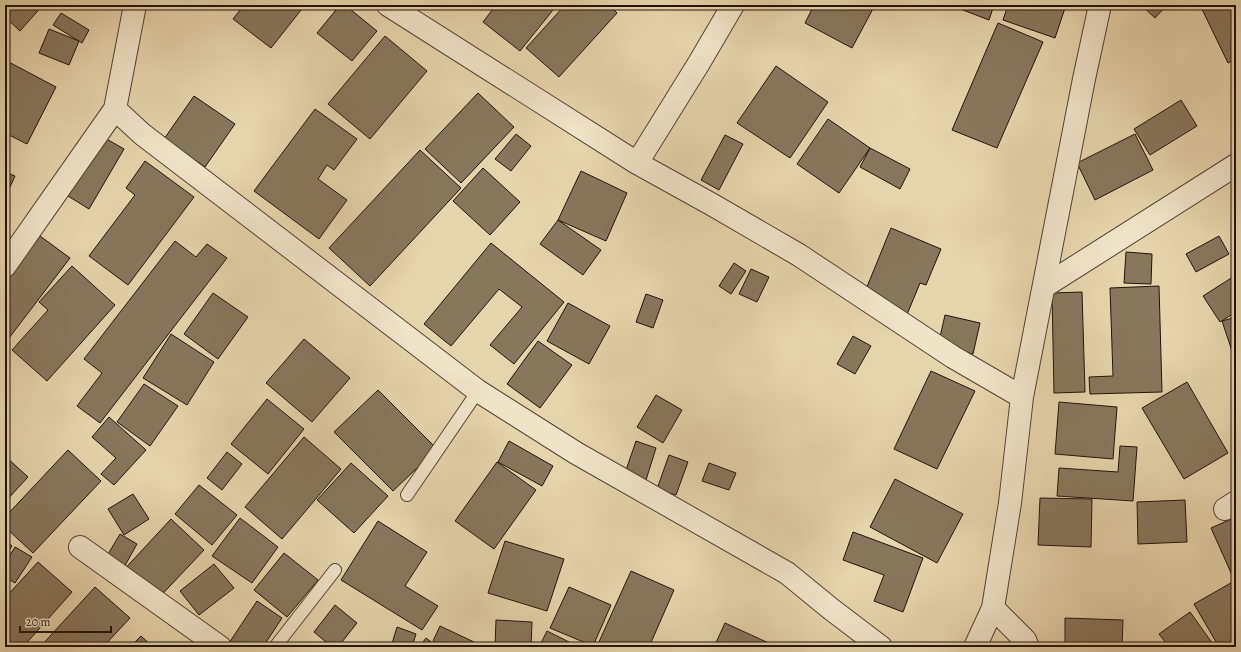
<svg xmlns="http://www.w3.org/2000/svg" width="1241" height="652" viewBox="0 0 1241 652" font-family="Alegreya,serif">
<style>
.building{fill:#87775d;stroke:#211309}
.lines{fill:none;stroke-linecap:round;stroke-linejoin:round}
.service-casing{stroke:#524331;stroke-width:14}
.minor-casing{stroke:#524331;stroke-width:24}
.service{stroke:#efe3c8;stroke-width:12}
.minor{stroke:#efe3c8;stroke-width:22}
</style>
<rect width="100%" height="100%" fill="#e6d4aa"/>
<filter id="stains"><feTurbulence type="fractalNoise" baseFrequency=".005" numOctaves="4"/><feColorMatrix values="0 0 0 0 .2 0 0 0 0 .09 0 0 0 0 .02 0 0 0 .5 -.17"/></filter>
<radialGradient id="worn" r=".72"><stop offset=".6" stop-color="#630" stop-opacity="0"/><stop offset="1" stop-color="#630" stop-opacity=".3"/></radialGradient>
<path class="building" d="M5,5h38l-23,26 -15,-14z
M244,5h61l-34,43 -38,-29z
M340,5h5l32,26 -25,30 -35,-28z
M496,5h61l-37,46 -37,-29z
M565,5h44l8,8 -58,64 -33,-29z
M814,5h61l-23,43 -47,-25z
M950,5h44l-5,15z
M1008,5h58l-11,33 -52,-18z
M1141,5h26l-12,13z
M1200,5h36v54l-8,4z
M61,13l28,17 -7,13 -29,-18z
M998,23l45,19 -46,106 -45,-18z
M49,29l30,12 -10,24 -30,-12z
M385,36l42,35 -57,68 -42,-35z
M5,60l51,27 -29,57 -22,-11z
M776,66l52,36 -38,56 -53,-35z
M478,93l36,34 -53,56 -36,-34z
M194,96l41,28 -30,43 -41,-28z
M1181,100l16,26 -47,29 -16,-26z
M315,109l42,30 -23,31 -7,-5 -9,14 29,21 -28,39 -65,-48z
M828,119l42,29 -31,45 -42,-29z
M516,134l15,12 -20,25 -16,-12z
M1135,134l18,36 -58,30 -18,-37z
M725,135l18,9 -24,46 -18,-10z
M103,137l21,12 -35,60 -21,-13z
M870,148l40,21 -10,20 -40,-22z
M420,150l41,38 -91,98 -41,-38z
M145,161l49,36 -66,88 -39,-29 46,-61 -9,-7z
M483,168l37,34 -30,33 -37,-34z
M581,171l46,22 -21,48 -48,-21z
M5,172l10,4 -10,22z
M558,220l43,30 -18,25 -43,-31z
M891,228l50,21 -15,36 -6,-2 -14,34 -44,-18z
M40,236l30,22 -64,84 -1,-1v-58z
M1219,236l10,18 -33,18 -10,-18z
M175,241l21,16 11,-13 20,14 -127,165 -23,-17 25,-33 -18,-14z
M491,243l73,59 -50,62 -24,-19 32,-38 -23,-18 -48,57 -27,-22z
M1126,252l26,2 -1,30 -27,-1z
M734,263l12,8 -15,23 -12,-8z
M72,266l43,39 -68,76 -35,-31 36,-40 -9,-8z
M751,269l18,8 -12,25 -18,-8z
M1236,275v37l-16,10 -17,-26z
M1159,286l3,106 -72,2 -1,-17 24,-1 -3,-88z
M1082,292l3,100 -31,1 -2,-100z
M213,293l35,24 -30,42 -34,-25z
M646,294l17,6 -10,28 -17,-6z
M568,303l42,23 -21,38 -42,-23z
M945,315l35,8 -7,31 -35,-8z
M1236,317v42l-1,1 -13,-39z
M171,334l43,28 -27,43 -44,-27z
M853,336l18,10 -16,28 -18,-10z
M304,339l46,39 -38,44 -46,-39z
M538,341l34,24 -32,43 -33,-24z
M931,371l44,20 -38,78 -43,-20z
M1187,382l41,71 -44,26 -42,-71z
M144,384l34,22 -28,40 -33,-24z
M378,390l59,59 -44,42 -59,-59z
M656,395l26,15 -19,33 -26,-16z
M267,399l37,30 -36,45 -37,-30z
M1059,402l58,5 -4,52 -58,-5z
M109,417l37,33 -32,35 -13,-11 15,-16 -24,-21z
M304,437l37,32 -59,70 -37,-32z
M509,441l44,25 -11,20 -44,-24z
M636,441l20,7 -10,32 -21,-7z
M1120,446l17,1 -4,54 -76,-5 2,-28 59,4z
M68,450l33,31 -68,72 -28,-26v-10z
M227,452l15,12 -20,26 -15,-12z
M669,455l19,7 -12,33 -19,-6z
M5,456l23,21 -23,25z
M497,462l39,28 -42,59 -39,-28z
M351,463l37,33 -34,37 -37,-33z
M709,463l27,10 -7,17 -27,-9z
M895,479l68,35 -26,49 -67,-36z
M199,485l38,30 -25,30 -37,-31z
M133,494l16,25 -25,16 -16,-26z
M1040,498l52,1 -1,48 -53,-2z
M1185,500l2,42 -49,2 -1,-42z
M1236,517v56l-4,2 -21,-47z
M240,518l38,29 -26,36 -40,-27z
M171,519l33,31 -51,54 -33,-30z
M378,521l49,31 -22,34 33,20 -16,24 -81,-50z
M853,532l70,26 -20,54 -29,-11 10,-26 -41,-15z
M120,534l17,10 -15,27 -18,-10z
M5,540l7,6 -7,10z
M505,541l59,18 -17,52 -59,-18z
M15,547l17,10 -17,26 -10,-6v-14z
M284,553l34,27 -31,37 -33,-27z
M38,562l34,30 -49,55h-18v-49z
M214,564l20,24 -35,27 -19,-24z
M631,571l43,19 -25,57h-45l-6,-3z
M1236,580v66l-17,1 -25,-43z
M95,587l35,31 -27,29h-63z
M569,587l42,18 -18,41 -43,-18z
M257,601l25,17 -19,29h-29l-5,-4z
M335,605l22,18 -19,24h-6l-18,-15z
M1190,612l25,35h-46l-10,-13z
M1065,618l58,2 -1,27h-43v-3l-14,-1z
M496,620l36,2 -1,25h-36z
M725,623l48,22 -1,2h-58z
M440,626l34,16 -2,5h-27l-12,-6z
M397,627l19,7 -4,13h-21z
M547,631l32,16h-40z
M141,636l12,11h-23z
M426,638l12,9h-19z"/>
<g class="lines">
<g class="service-casing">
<path id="service" d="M407,495l71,-104
M275,647l60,-77"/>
</g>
<g class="minor-casing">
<path id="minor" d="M135,5l-20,104 27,25 336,257 98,62 211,120 44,36 50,38
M388,5l249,158 74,41 88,51 154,102 69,40
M637,163l62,-100 34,-58
M5,266l110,-157
M1045,286l191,-121
M1225,509l11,-7
M80,547l140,100
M975,647l18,-39
M1028,647l-3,-7 -32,-32 17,-105 12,-106 62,-318 16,-74"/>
</g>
<use href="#service" class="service"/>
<use href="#minor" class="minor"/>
</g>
<rect width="1241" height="652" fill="none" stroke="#e6d4aa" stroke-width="20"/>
<rect x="6" y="6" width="1229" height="640" fill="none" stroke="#211309" stroke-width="2"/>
<rect x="10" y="10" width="1221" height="632" fill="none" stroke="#211309"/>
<path d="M20 626v6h91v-6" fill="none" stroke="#211309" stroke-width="2"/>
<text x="26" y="626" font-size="12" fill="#211309" stroke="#efe3c8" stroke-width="3" paint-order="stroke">20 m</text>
<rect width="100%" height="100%" filter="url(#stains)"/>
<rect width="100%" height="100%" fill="url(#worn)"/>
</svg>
